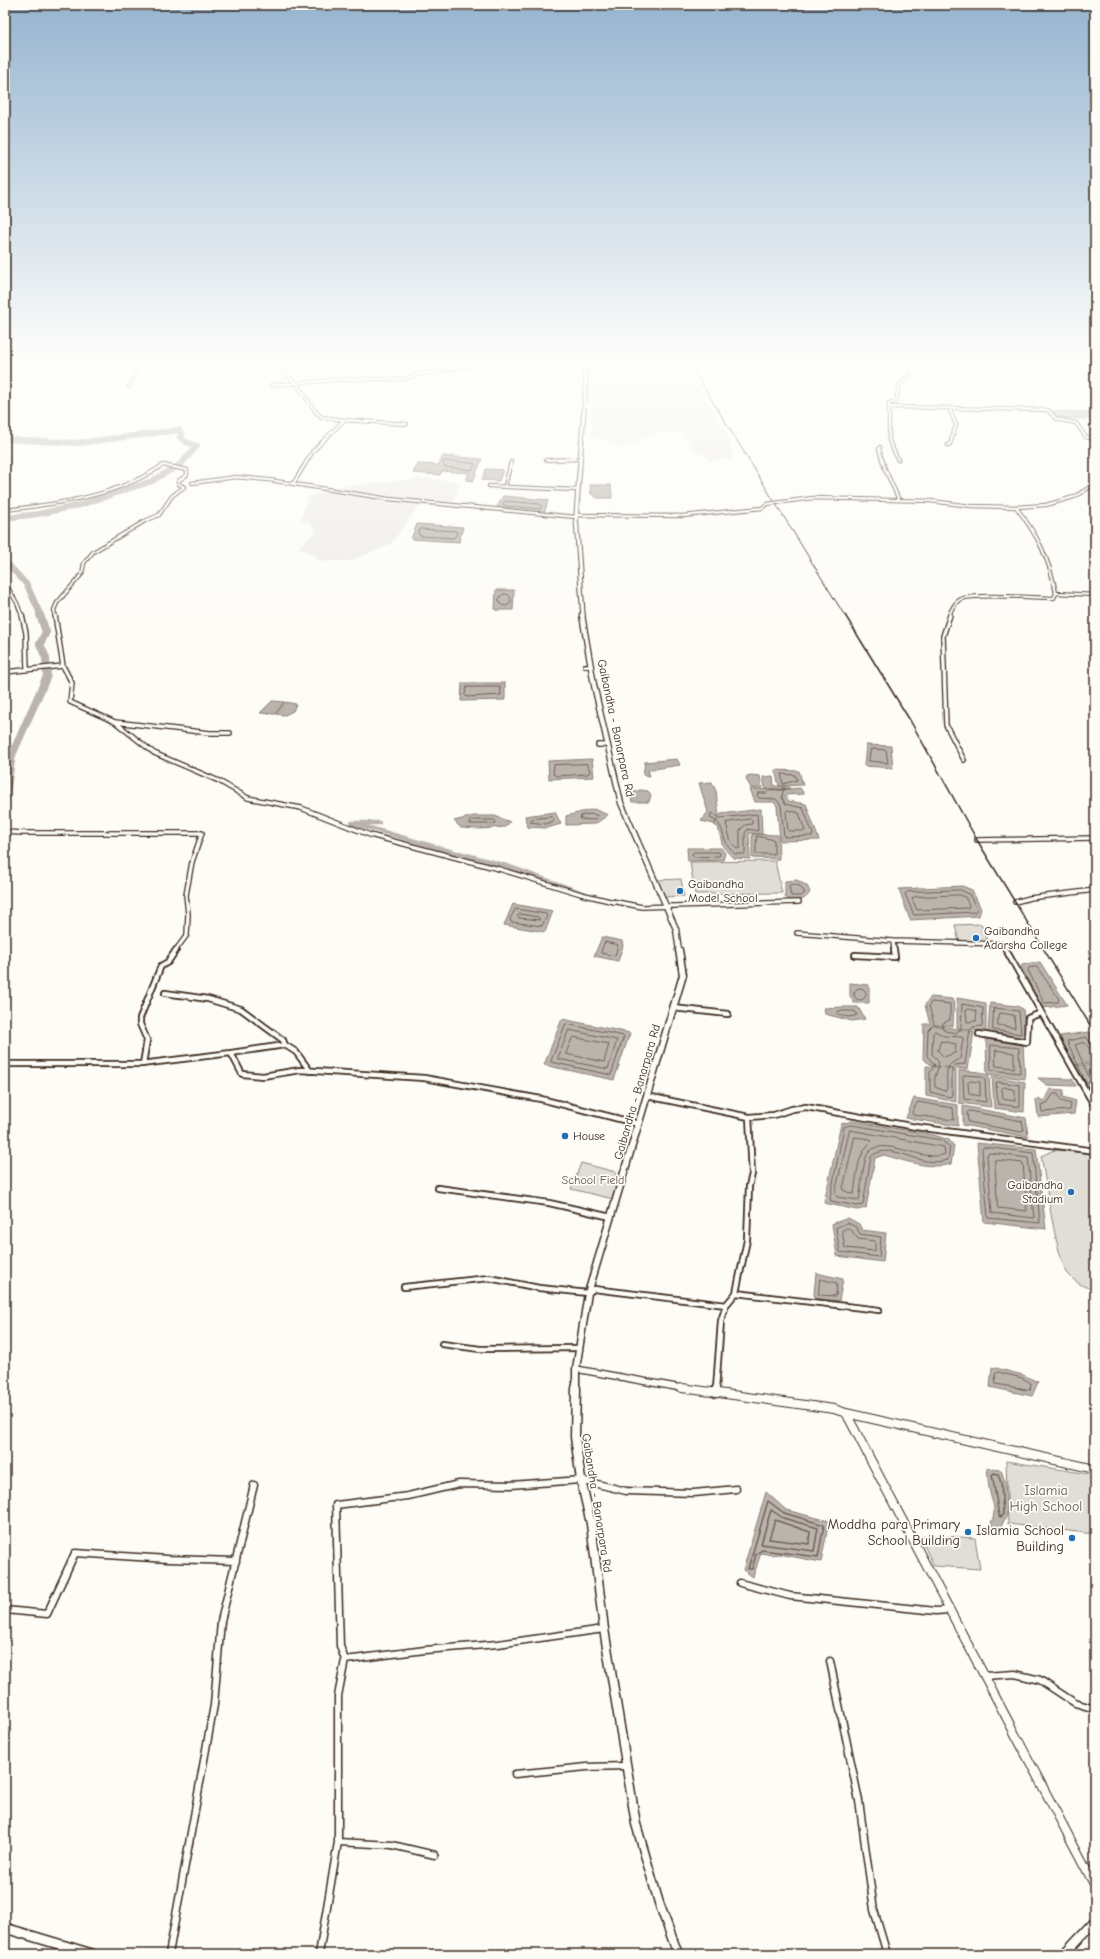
<svg xmlns="http://www.w3.org/2000/svg" width="1100" height="1959" viewBox="0 0 1100 1959" font-family="'Comic Neue',sans-serif">
<style>
.built{fill:#efece7}
.green{fill:#e1ded7;stroke:#8e847a}
.water{fill:#bbb4ad;stroke:#887d74}
.lines{fill:none;stroke-linecap:round;stroke-linejoin:round}
.shore-far1{stroke:#6e6157;stroke-width:1}
.shore{stroke:#6e6157;stroke-width:1.5}
.canal{stroke:#bbb4ad;stroke-width:4.5}
.river-far1{stroke:#bbb4ad;stroke-width:6}
.river{stroke:#bbb4ad;stroke-width:8}
.minor-far3-casing{stroke:#3b2a1e;stroke-width:4.5}
.minor-far2-casing{stroke:#3b2a1e;stroke-width:6}
.minor-far1-casing{stroke:#3b2a1e;stroke-width:8}
.minor-casing{stroke:#3b2a1e;stroke-width:9}
.tertiary-far1-casing{stroke:#3b2a1e;stroke-width:8}
.tertiary-casing{stroke:#3b2a1e;stroke-width:10}
.secondary-far3-casing{stroke:#3b2a1e;stroke-width:5.5}
.secondary-far2-casing{stroke:#3b2a1e;stroke-width:7}
.secondary-far1-casing{stroke:#3b2a1e;stroke-width:9}
.secondary-casing{stroke:#3b2a1e;stroke-width:11}
.primary-casing{stroke:#3b2a1e;stroke-width:12}
.minor-far3{stroke:#fdfcf7;stroke-width:2.5}
.minor-far2{stroke:#fdfcf7;stroke-width:3.5}
.minor-far1{stroke:#fdfcf7;stroke-width:4.5}
.minor{stroke:#fdfcf7;stroke-width:6}
.tertiary-far1{stroke:#fdfcf7;stroke-width:5.5}
.tertiary{stroke:#fdfcf7;stroke-width:8}
.secondary-far3{stroke:#fdfcf7;stroke-width:3.5}
.secondary-far2{stroke:#fdfcf7;stroke-width:4.5}
.secondary-far1{stroke:#fdfcf7;stroke-width:6}
.secondary{stroke:#fdfcf7;stroke-width:8}
.primary{stroke:#fdfcf7;stroke-width:9}
.rail-far1{stroke:#3b2a1e;stroke-width:1}
.rail{stroke:#3b2a1e;stroke-width:1.5}
.minor-bridge-casing{stroke:#3b2a1e;stroke-width:6;stroke-linecap:butt}
.minor-bridge{stroke:#fdfcf7;stroke-width:3.5}
.poi-dot{fill:#1f6fb2;stroke:#fdfcf7;stroke-width:1.5}
.labels{text-anchor:middle;stroke-width:3.5;stroke-linejoin:round;paint-order:stroke}
.street-label{font-size:12px;fill:#3b2a1e;stroke:#fdfcf7}
.poi-label{font-size:12px;fill:#3b2a1e;stroke:#fdfcf7;text-anchor:start}
.park-label{font-size:12px;fill:#64574c;stroke:#fdfcf7}
.near-park-label{font-size:14px;fill:#64574c;stroke:#fdfcf7}
.near-poi-label{font-size:14px;fill:#3b2a1e;stroke:#fdfcf7;text-anchor:end}
</style>
<rect width="100%" height="100%" fill="#fdfcf7"/>
<filter id="ink" filterUnits="userSpaceOnUse"><feTurbulence type="fractalNoise" baseFrequency=".025" numOctaves="2"/><feDisplacementMap in="SourceGraphic" scale="8" xChannelSelector="R" yChannelSelector="G"/><feConvolveMatrix kernelMatrix="1 2 1 2 8 2 1 2 1" color-interpolation-filters="sRGB"/></filter>
<g filter="url(#ink)">
<path class="built" d="M596,358h84l48,76 5,25 -24,2 -4,-6 -10,-3 -13,-20 -29,1 -29,15 -32,-12 -2,-45z
M425,478l35,4 -7,20 -36,6 -26,36 -40,17h-32l-7,-8 -14,-5 18,-17 -6,-8 -10,-2 8,-24 30,-10z"/>
<path class="green" d="M775,861l7,32 -87,1 -5,-32z
M681,879l3,17 -20,1 -6,-17z
M981,924l7,19 -29,-1 -4,-17z
M1054,1150l41,4v136c-11,-3 -18,-6 -26,-15 -13,-14 -23,-95 -28,-119z
M581,1163l35,9 -1,5 5,1 -7,21 -42,-10z
M1006,1461l89,14v59l-87,-10z
M944,1536l31,2 5,31 -46,-3 -14,-29z"/>
<path class="water" d="M1053,411l35,1 5,7 -36,-1z
M443,456l39,3 -9,22 -7,-1 3,-7 -27,-2 -2,4 -27,-2 5,-9 21,1z
M486,469l17,1 -4,11 -17,-1z
M590,485h21l1,13h-14l-7,-4z
M503,496l45,4 -4,14 -48,-5z
M417,524l46,3 -4,15 -48,-3z
M496,590h18l-1,20h-18z
M462,683h43v17l-44,1z
M272,701l12,1 -9,12 -15,-1z
M285,702l11,2 -3,7 -8,4 -9,-1z
M866,745l25,1 2,22 -29,-2z
M592,759l2,18 -45,2 -1,-18z
M677,759l3,6 -32,5 2,6 -7,-1 2,-13z
M775,770l24,1 4,14 -24,1z
M751,775l9,1 2,12h-11l-5,-9 1,-3z
M773,776l1,10 15,1 1,2h-25l-2,-12z
M712,782l4,9 3,25 2,-2 40,-5 1,25 -13,-1 1,26 -17,-1 -10,-11 -5,-20 -4,-2 4,-6 -4,5 -13,-3 7,-9 -9,-29z
M800,788l4,6 -19,1 3,6 18,3 13,36 -39,1 -3,-35 -3,-4h-19l-5,-13 29,1z
M640,790l8,1 3,4 -2,7h-17l-2,-8z
M594,809l14,6 -13,9 -29,1v-9z
M555,812l6,12 -14,4 -20,-1 -2,-11z
M474,816h21l15,6 -5,5 -26,2 -18,-1 -7,-7z
M752,834l26,1 1,24 -27,-1z
M687,848h34l4,5 -2,7 -35,1z
M797,880l10,6 3,6c-5,10 -16,11 -25,5v-16z
M962,886l10,4 9,19 -2,7 -69,4 -11,-31z
M513,904l40,7 -8,21 -41,-7z
M602,937l20,4 1,5 -5,15 -24,-5z
M1040,962l27,43 -25,3 -21,-41 1,-2z
M850,983l19,2v18h-15l-4,-7z
M931,997l21,2 2,5 -1,22 -19,-1 40,7 -6,37 -25,-2 13,3v32l-30,-6v-30l14,1 -7,-1 -10,-7 1,-35h6l-5,-19z
M957,998l29,5v29l-29,-4z
M990,1003l27,3 6,3 2,25 -3,5 -34,-6z
M842,1007h16l7,12 -13,2 -27,-7 -1,-6z
M562,1019l68,14 -16,47 -70,-15z
M1089,1032l6,11v19l-21,3 -14,-29z
M986,1039l37,5 2,35 -38,-5z
M1095,1064v23l-11,1 -10,-22z
M959,1070l21,2 9,4 2,31 -32,-4z
M992,1076l33,6 -1,30 -30,-4z
M1038,1078l34,1 4,7 -29,-1z
M1050,1089l14,1 -1,7 13,4 -2,13 -36,3 -2,-18 8,2z
M914,1098l44,7v21l-52,-8z
M963,1106l63,12 2,19 -65,-12z
M852,1121l82,14 15,5 5,6 -3,18c-22,6 -45,-3 -67,-9l-9,3 -9,50 -9,2 -33,-7 17,-79z
M977,1143l59,6 10,80 -62,-7z
M848,1218l11,6 3,6 24,3 -3,29 -46,-6 -5,-32z
M816,1273l27,6 -4,22 -24,-3 -1,-4z
M992,1367l31,8 15,7 -6,14 -42,-9z
M987,1468l14,2 4,12 2,33 -8,15 -5,-2 -3,-5c7,-14 0,-22 -2,-35 -1,-6 -1,-13 -2,-20z
M766,1492l20,18 43,11 -8,41 -42,-8 -7,1 -11,-2 -8,24 -10,-7z"/>
<g class="lines">
<path class="shore-far1" d="M445,461l28,2 2,2 -3,5 -27,-3 -2,-2z
M505,501l35,3 2,2 -2,3 -35,-3 -2,-2z
M421,529l35,2 1,2 -3,5 -34,-2 -2,-3z
M499 600a6 6 0 1 1 12 0a6 6 0 1 1-12 0Z
M467,687h33l1,8 -34,2 -2,-2z
M871,749l15,1 2,13 -19,-2z
M587,764l3,7 -2,3 -32,2 -3,-2 1,-9z
M782,774l13,1 2,5 -14,4z
M783,788l3,1 -3,2 -1,6 3,7 18,4 10,26 -1,2 -28,1 -3,-32 -5,-6 -17,-1 -2,-2 1,-3h8l4,-4 12,1z
M788,810l11,3 6,18h-17l-2,-19z
M712,813l8,5 37,-4 1,17 -10,-2 -3,4v21h-10c-3,-3 -7,-6 -8,-10 -6,-11 -3,-21 -17,-26z
M593,814l5,2 -4,4 -14,-1 1,-3z
M552,817l2,4 -8,3 -16,-2 2,-3z
M750,819l2,1v4l-7,1 -5,5v18l-3,1 -6,-7 -5,-19z
M475,820h19l2,2 -1,2h-25v-3z
M757,836l17,4v14h-18z
M694,852h25l1,2 -1,2 -25,1 -2,-3z
M791,884l9,2 5,7 -4,3h-10l-2,-10z
M961,890l8,4 8,15 -2,3 -61,3 -9,-21 2,-2z
M960,895l5,2 4,8 -1,3 -51,2 -5,-11 2,-2z
M516,909l30,5 1,2 -5,10 -31,-4 -1,-3z
M520,914l18,3 2,3 -21,-2 -1,-2z
M605,942l13,3 -3,11 -14,-3z
M1037,967l22,32 -1,3 -14,1 -16,-33 1,-2z
M854 994a6 6 0 1 1 12 0a6 6 0 1 1-12 0Z
M932,1002l18,2v16l-7,3 -1,4 3,4 11,2 5,-4 1,-25 21,4 -1,18 -9,1 -3,3 -5,34 -10,1 -3,3v27l-2,2 -20,-5v-20l5,-7 -8,-9 1,-26 6,-6 -5,-18z
M994,1008l25,3 2,23 -28,-4z
M969,1009l8,2 -1,10 -9,1 -1,-11z
M839,1011h16l2,4c-7,3 -14,2 -20,-2z
M999,1013l15,2 1,13 -17,-3z
M566,1024l58,12 -13,39 -60,-13z
M569,1030l48,10 -9,29 -50,-10z
M935,1031l9,5 18,1 1,2 -3,20c-17,6 -13,15 -13,30l-2,2 -10,-4c0,-4 -1,-9 1,-13 3,-11 5,-12 -4,-20l1,-21z
M573,1037l36,7 -5,18 -38,-8z
M941,1041l15,3 -1,9 -11,4 -6,-6z
M1095,1044l-4,-1 -5,-6 -19,4 19,42h9
M991,1045l28,3 1,25 -29,-3z
M1095,1049l-6,-1 -5,-6 -9,3 14,32 6,1
M996,1050l18,3v15l-18,-2z
M965,1075l15,1 5,3 1,23 -22,-3 -1,-22z
M970,1081l10,1v14l-11,-2 -1,-11z
M999,1082l21,3v22l-22,-3 -2,-21z
M1004,1087l11,3v11l-12,-2 -1,-10z
M1054,1094h4l3,7 10,3 -1,6 -28,2 -1,-7 6,-2z
M918,1102l35,6 1,12 -41,-5 -1,-2z
M969,1111l53,10 2,9 -3,2 -53,-10 -1,-9z
M852,1125l89,15 9,7 -2,13c-8,2 -15,2 -22,1 -16,-3 -41,-18 -55,-4l-8,48 -6,1 -26,-5 -1,-3 14,-71z
M850,1130l94,17 1,7c-21,10 -66,-22 -78,1 -4,8 -6,35 -8,45l-22,-3 -2,-3z
M855,1137l15,2 2,2c-15,13 -15,33 -18,52l-2,1 -9,-4z
M984,1147l49,6 7,70 -52,-5 -6,-68z
M990,1153l38,5 6,60 -42,-5 -5,-58z
M995,1160l28,3 4,48 -29,-3z
M848,1223l8,4 4,7 21,3 -2,20 -39,-5 -4,-24z
M847,1228l5,3 6,8 17,2v10l-30,-3 -3,-17z
M820,1279l17,4 -1,13 -17,-1z
M1024,1389l-28,-5 -1,-10 3,-2 24,6 9,5 -1,6"/>
<path class="shore" d="M1018,1388l12,2v-2
M994,1473l4,1 3,9 2,31 -2,3 -2,-1 -6,-36 -1,-5z
M768,1501l16,12 40,12 -6,32 -56,-7 -6,4 -4,15h-4z
M771,1510l12,8 35,10 -4,23 -53,-7z
M775,1520l35,12 -1,12 -40,-5z"/>
<path class="canal" d="M379,823h-27l108,31
M459,853l51,14 76,27"/>
<path class="river-far1" d="M5,439l73,4 101,-13 3,6 -2,1 6,5 11,4 -16,18 -29,17 -72,24 -42,9 -33,4
M5,561l22,24 14,31"/>
<path class="river" d="M5,800l7,-45 35,-79 -1,-18 -6,-14 6,-12 -6,-17"/>
<g class="minor-far3-casing">
<path id="minor-far3" d="M259,358l25,15 11,9 21,30 6,5 22,3 -31,31 -20,33
M264,361l9,-1
M5,362l100,-4
M271,385l76,-6h57l13,-4 89,-16
M129,387l7,-14 1,-15
M889,407l159,3 8,9 20,4 10,14 9,2
M344,420l63,4
M948,445l2,-1 6,-19 -7,-17
M880,447l-1,2 6,20 14,31
M546,460l33,-1
M898,460l-9,-19v-38l7,-2 3,-15 11,-13
M192,483l44,-6 33,3 120,19 187,18
M489,486l88,4
M505,486l6,-24
M5,510c54,-6 112,-14 158,-45l24,5v5l-9,6 1,3 5,3 -12,9 -13,19 -14,6 -52,31 -9,11 -2,11 -25,29 -3,7 1,6
M576,515l107,1 79,-8 5,-4 46,-6 118,3 40,5 45,1 30,-2 28,-8 21,-13
M5,582l12,21 5,13
M1056,593l39,2
M949,616c2,-6 6,-14 12,-17 14,-6 75,-1 93,-1l2,-5c-7,-35 -18,-57 -40,-86"/>
</g>
<g class="minor-far2-casing">
<path id="minor-far2" d="M22,615l4,18 1,36
M55,615l8,51 9,17 -2,19 45,20 39,31 65,28 29,17 53,10 69,27 129,34 82,25
M950,615l-7,21 3,89 18,35
M585,666h6
M5,672l58,-6
M115,722l95,11h20
M598,745h9
M5,830l2,2 15,1h180l-10,29 -6,33 2,19 -1,21 -12,16
M977,840l118,-2
M612,901l30,6 157,-5
M1015,902l15,-4 65,-8
M797,933l96,8 109,3 4,7
M893,941l1,10"/>
</g>
<g class="minor-far1-casing">
<path id="minor-far1" d="M1006,950l89,157
M855,955l40,2 -1,-7
M165,993l43,6 33,10 42,31 2,5 11,7 14,19
M673,1008l55,6
M979,1034l48,8 1,-24 13,-5
M231,1053l54,-8
M5,1064h136l90,-11 11,21 21,2 37,-6 124,8 117,21 98,25
M143,1064l4,-24 -7,-16v-6l21,-52 7,-4 8,-12
M1087,1092l8,-1
M647,1096l102,21 25,-2 18,-6 14,-2 110,20 179,24
M438,1188l111,15 62,14
M404,1287l85,-9 50,10 49,5 6,-4 132,16
M736,1293l143,17
M442,1344l38,5 99,-1
M716,1389l5,-68 5,-16 10,-12 11,-53 2,-54 3,-12 -3,-57"/>
</g>
<g class="minor-casing">
<path id="minor" d="M716,1394v-6
M740,1583l50,13 146,15 13,-1
M5,1610l42,4 28,-61 93,6 68,2
M345,1660l80,-10 73,-6 106,-15
M830,1661l29,140 15,109 13,44
M984,1676l31,-2 25,6 35,23 20,6
M515,1774l72,-7 39,-1
M338,1842l54,3 43,10
M169,1954l45,-249 7,-84 33,-136
M319,1954l19,-112v-146l7,-36 -5,-14 -4,-141 72,-9 51,-12 51,1 71,-5 45,11 68,2 42,-4"/>
</g>
<g class="tertiary-far1-casing">
<path id="tertiary-far1" d="M576,1369l111,20"/>
</g>
<g class="tertiary-casing">
<path id="tertiary" d="M682,1388l152,21 12,4 249,473
M846,1413l249,56"/>
</g>
<g class="secondary-far3-casing">
<path id="secondary-far3" d="M579,358l5,10 2,14 -10,135 7,99"/>
</g>
<g class="secondary-far2-casing">
<path id="secondary-far2" d="M582,615l12,70 27,118 55,126 3,22"/>
</g>
<g class="secondary-far1-casing">
<path id="secondary-far1" d="M576,1389v-20l12,-76 95,-318 -4,-25"/>
</g>
<g class="secondary-casing">
<path id="secondary" d="M576,1388l-1,49 6,43 10,44 13,105 32,195 23,79 19,51"/>
</g>
<g class="primary-casing">
<path id="primary" d="M5,1928l87,26
M1064,1954l31,-33"/>
</g>
<use href="#minor-far3" class="minor-far3"/>
<use href="#minor-far2" class="minor-far2"/>
<use href="#minor-far1" class="minor-far1"/>
<use href="#minor" class="minor"/>
<use href="#tertiary-far1" class="tertiary-far1"/>
<use href="#tertiary" class="tertiary"/>
<use href="#secondary-far3" class="secondary-far3"/>
<use href="#secondary-far2" class="secondary-far2"/>
<use href="#secondary-far1" class="secondary-far1"/>
<use href="#secondary" class="secondary"/>
<use href="#primary" class="primary"/>
<path class="rail-far1" d="M686,358l88,143
M776,504l69,112"/>
<path class="rail" d="M845,615l66,107 66,118 118,193"/>
<g class="minor-bridge-casing">
<path id="minor-bridge" d="M581,894l33,8"/>
</g>
<use href="#minor-bridge" class="minor-bridge"/>
</g>
</g>
<linearGradient id="sky" x2="0" y2="1"><stop stop-color="#96b4d0"/><stop offset="0.57" stop-color="#fefefb"/><stop offset="1" stop-color="#fefefb" stop-opacity="0"/></linearGradient>
<rect width="1100" height="633" fill="url(#sky)"/>
<g class="poi-dot">
<circle cx="680" cy="891" r="4"/>
<circle cx="976" cy="938" r="4"/>
<circle cx="565" cy="1136" r="4"/>
<circle cx="1071" cy="1192" r="4"/>
<circle cx="968" cy="1532" r="4"/>
<circle cx="1072" cy="1538" r="4"/>
</g>
<g class="labels">
<g class="street-label">
<text transform="translate(616 728) rotate(78)" y="4">Gaibandha - Banarpara Rd</text>
<text transform="translate(637 1092) rotate(-74)" y="4">Gaibandha - Banarpara Rd</text>
<text transform="translate(597 1503) rotate(81)" y="4">Gaibandha - Banarpara Rd</text>
</g>
<g class="poi-label">
<text x="688" y="888">Gaibandha<tspan x="688" dy="14">Model School</tspan></text>
<text x="984" y="935">Gaibandha<tspan x="984" dy="14">Adarsha College</tspan></text>
<text x="573" y="1140">House</text>
<text x="1063" y="1189" text-anchor="end">Gaibandha<tspan x="1063" dy="14">Stadium</tspan></text>
</g>
<g class="park-label">
<text x="593" y="1184">School Field</text>
</g>
<g class="near-park-label">
<text x="1046" y="1495">Islamia<tspan x="1046" dy="16">High School</tspan></text>
</g>
<g class="near-poi-label">
<text x="960" y="1529">Moddha para Primary<tspan x="960" dy="16">School Building</tspan></text>
<text x="1064" y="1535">Islamia School<tspan x="1064" dy="16">Building</tspan></text>
</g>
</g>
<rect width="1100" height="1959" fill="none" stroke="#fdfcf7" stroke-width="20"/>
<rect x="10" y="10" width="1080" height="1939" fill="none" stroke="#3b2a1e" stroke-width="1.5" filter="url(#ink)"/>
</svg>
